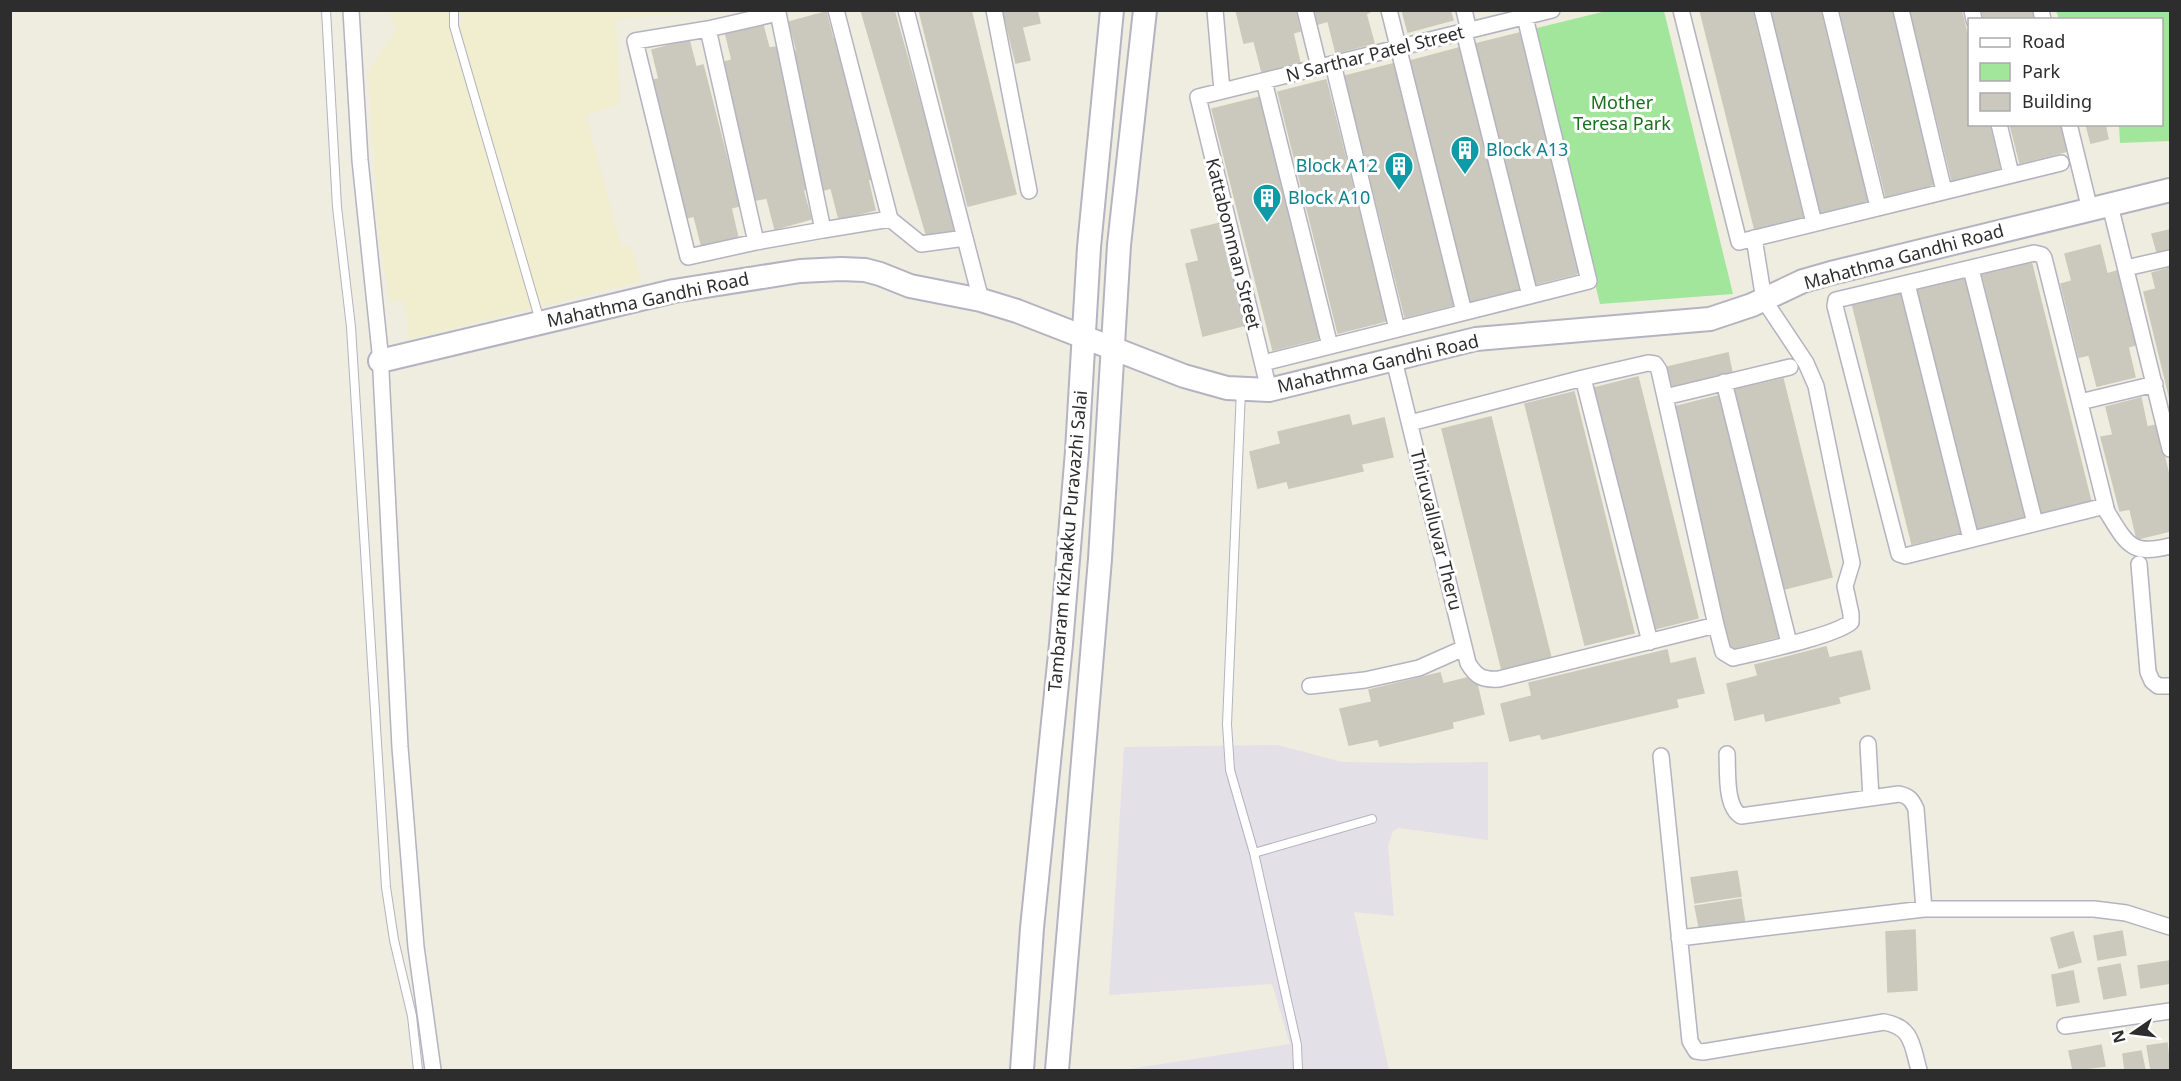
<svg xmlns="http://www.w3.org/2000/svg" width="2181" height="1081" viewBox="0 0 2181 1081" font-family="'Noto Sans',sans-serif">
<style>
.industrial{fill:#e4e0e8}
.education{fill:#f0eecf}
.green{fill:#a2e69b}
.building{fill:#cbc9be;stroke:#cbc9b9;stroke-width:1.5}
.lines{fill:none;stroke-linecap:round;stroke-linejoin:round}
.lane-casing{stroke:#b4b3c1;stroke-width:10}
.street-casing{stroke:#b4b3c1;stroke-width:18}
.secondary-casing{stroke:#b4b3c1;stroke-width:26}
.lane{stroke:#fff;stroke-width:8}
.street{stroke:#fff;stroke-width:15}
.secondary{stroke:#fff;stroke-width:22}
.labels{text-anchor:middle;stroke-width:6;stroke-linejoin:round;paint-order:stroke}
.street-label{font-size:18px;fill:#2d2d2d;stroke:#fff}
.park-label{font-size:18px;fill:#196f1d;stroke:#fff}
.culture-label{font-size:18px;fill:#0d838f;stroke:#fff;text-anchor:start}
</style>
<rect width="100%" height="100%" fill="#efece0"/>
<path class="industrial" d="M1278,745l64,17 69,1 77,-1v78l-89,-12 -6,3 -5,15 6,70 -40,-4 35,158h-266l167,-26 -18,-60 -163,11 15,-248z"/>
<path class="education" d="M388,11h317v1l-89,7 4,85 -34,11 35,131 10,-1 10,36 -234,59 1,-18 -5,-22 -13,2 -11,-63 -11,-168 29,-42z"/>
<path class="green" d="M1606,11h58l69,283 -133,10 -67,-275z
M2056,11h114v130l-50,2 -1,-18 43,-1v-104l-103,-1z"/>
<path class="building" d="M861,10h33l62,221 -29,6z
M919,10h52l45,184 -48,12z
M1003,10h34l3,13 -18,4 8,33 -14,3z
M1236,10h59l5,21 -7,2 7,30 -38,9 -8,-31 -10,2z
M1315,10h58l-7,4 8,29 -38,10 -8,-32 -10,3z
M1402,10h48l3,10 -45,12z
M1700,10h52l51,208 -48,12z
M1768,10h52l48,193 -49,12z
M1840,10h52l43,174 -49,12z
M1910,10h51l9,35v79h19l11,44 -48,12z
M1982,10h51l2,10h-51z
M826,12l7,27 7,-2 36,141 -8,2 7,30 -36,9 -8,-31 -11,3 -28,-139 5,-1 -8,-29z
M762,22l7,26 7,-1 36,141 -9,2 8,29 -36,10 -8,-31 -11,2 -35,-137 11,-3 -7,-29z
M1524,32l60,240 -49,12 -60,-240z
M689,40l7,27 7,-2 36,141 -8,2 7,30 -36,9 -8,-31 -11,3 -35,-138 11,-2 -7,-29z
M1459,48l60,242 -49,12 -60,-241z
M1393,64l60,241 -48,12 -60,-241z
M1326,80l60,241 -48,12 -60,-241z
M1261,97l60,241 -48,12 -61,-241z
M2010,124h51l7,27 -48,12z
M2086,124h19l3,15 -17,4z
M1221,223l25,102 -43,11 -17,-72 13,-3 -8,-31z
M2170,230v19l-13,3 -5,-18z
M2100,245l7,29 10,-3 18,74 -7,2 7,30 -38,9 -8,-31 -10,2 -18,-73 11,-3 -7,-27z
M2031,261l60,241 -49,12 -60,-241z
M2170,268v131l-26,-107 12,-3 -4,-16z
M1965,277l60,241 -49,12 -60,-241z
M1901,291l60,241 -49,12 -60,-241z
M1728,353l4,20 -64,15 -5,-20z
M1638,377l60,241 -48,12 -60,-241z
M1783,379l49,198 -48,12 -49,-199z
M1574,392l60,241 -49,12 -60,-241z
M1718,396l60,241 -48,12 -60,-241z
M2141,398l6,29 10,-2 13,55v20h-2l2,12v19l-33,8 -7,-30 -10,2 -19,-74 12,-2 -7,-28z
M1349,415l3,11 32,-8 9,39 -32,7 2,7 -74,17 -2,-7 -29,7 -8,-36 31,-8 -3,-12z
M1491,417l60,241 -49,12 -60,-241z
M1826,647l3,11 32,-7 9,38 -32,8 2,6 -74,18 -2,-8 -29,7 -8,-36 31,-8 -3,-11z
M1667,650l3,14 25,-6 9,35 -28,6 2,8 -136,32 -2,-5 -30,7 -9,-37 31,-8 -3,-13z
M1440,673l3,11 32,-8 9,38 -32,8 1,6 -73,18 -2,-7 -29,6 -9,-36 32,-7 -3,-12z
M1737,871l4,25 -46,7 -4,-25z
M1741,899l4,25 -45,7 -5,-25z
M1915,930l2,60 -29,2 -2,-60z
M2122,931l4,24 -28,5 -4,-24z
M2073,932l8,30 -22,6 -8,-30z
M2170,961v22l-29,5 -3,-22z
M2120,964l6,31 -22,4 -6,-31z
M2073,971l6,31 -22,4 -5,-31z
M2167,1043l3,27h-19l-4,-24z
M2101,1045l4,21 -32,4 -4,-19z
M2141,1051l4,19h-20l-2,-16z"/>
<g class="lines">
<g class="lane-casing">
<path id="lane" d="M326,10l11,197 14,120 35,560 8,53 18,76 6,54
M454,10v16l86,295
M1241,390l-14,334 3,46 24,83 43,192 1,25
M1254,853l118,-34"/>
</g>
<g class="street-casing">
<path id="street" d="M351,10l9,150 20,192 20,395 16,200 17,123
M906,10l75,290
M994,10l35,181
M1215,10l7,81
M1305,10l14,57
M1389,10l75,302
M1464,10l5,21
M1681,10l58,232 322,-79
M1762,10l52,213
M1830,10l48,197
M1901,10l43,181
M1972,10l2,10
M2041,10l2,10
M708,29l48,213 -68,15 -53,-216 73,-12 70,-16 45,217 67,-11 -54,-209
M1464,32l66,264
M1333,64l64,265
M1264,81l66,265
M1999,124l12,50
M2069,124l21,86
M2110,205l60,244
M890,219l31,25 44,-6
M756,242l67,-12
M2126,268l44,-10
M1971,269l64,254
M1907,284l64,255
M1394,360l74,303c8,14 15,17 31,16l217,-54 -57,-255 -4,-6 -7,-1 -65,15 -173,45
M1263,363l326,-82 -64,-264
M1583,378l67,264
M1724,382l65,261
M1269,390l-71,-293 354,-87
M1665,397l125,-30
M2080,402l75,-18
M2105,506l-200,50 -6,-2 -64,-248 1,-6 198,-47 8,2 2,3 63,254c20,32 24,44 63,34
M2139,564l9,108 4,9 6,5h12
M1716,625l7,27 10,6c25,-6 102,-22 118,-36v-8l-6,-28 7,-23 -36,-177 -10,-23 -42,-63 -10,-62
M1310,686l55,-6 54,-12 45,-20
M1868,744l3,54
M1727,754c1,17 -2,53 14,62l158,-22c10,2 13,6 17,15l8,100
M1661,756l29,285 6,10 7,1 181,-30c29,5 28,24 35,48
M1679,938l245,-29h170l32,4 44,14
M2065,1026l105,-15"/>
</g>
<g class="secondary-casing">
<path id="secondary" d="M380,361l294,-70 126,-20 41,-2 24,1 15,4 30,12 71,14 36,11 167,65 43,12 42,2 207,-51 234,-20 42,-14 51,-24 28,-8 339,-83
M1022,1070l10,-142 29,-284 16,-193 12,-204 23,-237
M1057,1070l43,-511 19,-314 26,-235"/>
</g>
<use href="#lane" class="lane"/>
<use href="#street" class="street"/>
<use href="#secondary" class="secondary"/>
</g>
<defs>
<g id="building-pin" transform="scale(1.5)"><path d="M0 17L-7.5 6A9.5 9.5 0 1 1 7.5 6Z" fill="#0f9aa8" stroke="#fff"/><path d="M-4-6H4V6H1V3H-1V6H-4ZM-2.5-4.3h1.7v1.8h-1.7ZM.8-4.3h1.7v1.8H.8ZM-2.5-1h1.7V.8h-1.7ZM.8-1h1.7V.8H.8Z" fill="#fff"/></g>
</defs>
<g fill-rule="evenodd">
<use href="#building-pin" x="1465" y="150"/>
<use href="#building-pin" x="1399" y="166"/>
<use href="#building-pin" x="1267" y="198"/>
</g>
<g class="labels">
<g class="street-label">
<text transform="translate(1375 54) rotate(-14)" y="6">N Sarthar Patel Street</text>
<text transform="translate(1233 244) rotate(76)" y="6">Kattabomman Street</text>
<text transform="translate(1904 257) rotate(-15)" y="6">Mahathma Gandhi Road</text>
<text transform="translate(648 300) rotate(-12)" y="6">Mahathma Gandhi Road</text>
<text transform="translate(1378 364) rotate(-13)" y="6">Mahathma Gandhi Road</text>
<text transform="translate(1436 530) rotate(76)" y="6">Thiruvalluvar Theru</text>
<text transform="translate(1068 541) rotate(-85)" y="6">Tambaram Kizhakku Puravazhi Salai</text>
</g>
<g class="park-label">
<text x="1622" y="109">Mother<tspan x="1622" dy="21">Teresa Park</tspan></text>
</g>
<g class="culture-label">
<text x="1486" y="156">Block A13</text>
<text x="1378" y="172" text-anchor="end">Block A12</text>
<text x="1288" y="204">Block A10</text>
</g>
</g>
<rect width="2181" height="1081" fill="none" stroke="#2d2d2d" stroke-width="24"/>
<rect x="1968" y="18" width="195" height="108" fill="#ffffff" stroke="#ababab" stroke-width="1.5"/>
<rect x="1980" y="38" width="30" height="9" fill="#ffffff" stroke="#ababab" stroke-width="1.5"/>
<text x="2022" y="48" font-size="18" fill="#2d2d2d">Road</text>
<rect x="1980" y="63" width="30" height="18" fill="#a2e69b" stroke="#ababab" stroke-width="1.5"/>
<text x="2022" y="78" font-size="18" fill="#2d2d2d">Park</text>
<rect x="1980" y="93" width="30" height="18" fill="#cbc9be" stroke="#ababab" stroke-width="1.5"/>
<text x="2022" y="108" font-size="18" fill="#2d2d2d">Building</text>
<g transform="translate(2133 1033) rotate(256)" stroke="#ffffff" stroke-width="4.5" paint-order="stroke">
<path d="M0-4.5L10 22L0 15L-10 22Z" fill="#2d2d2d"/>
<text y="-9" font-size="16" font-weight="bold" text-anchor="middle" fill="#2d2d2d">N</text>
</g>
</svg>
